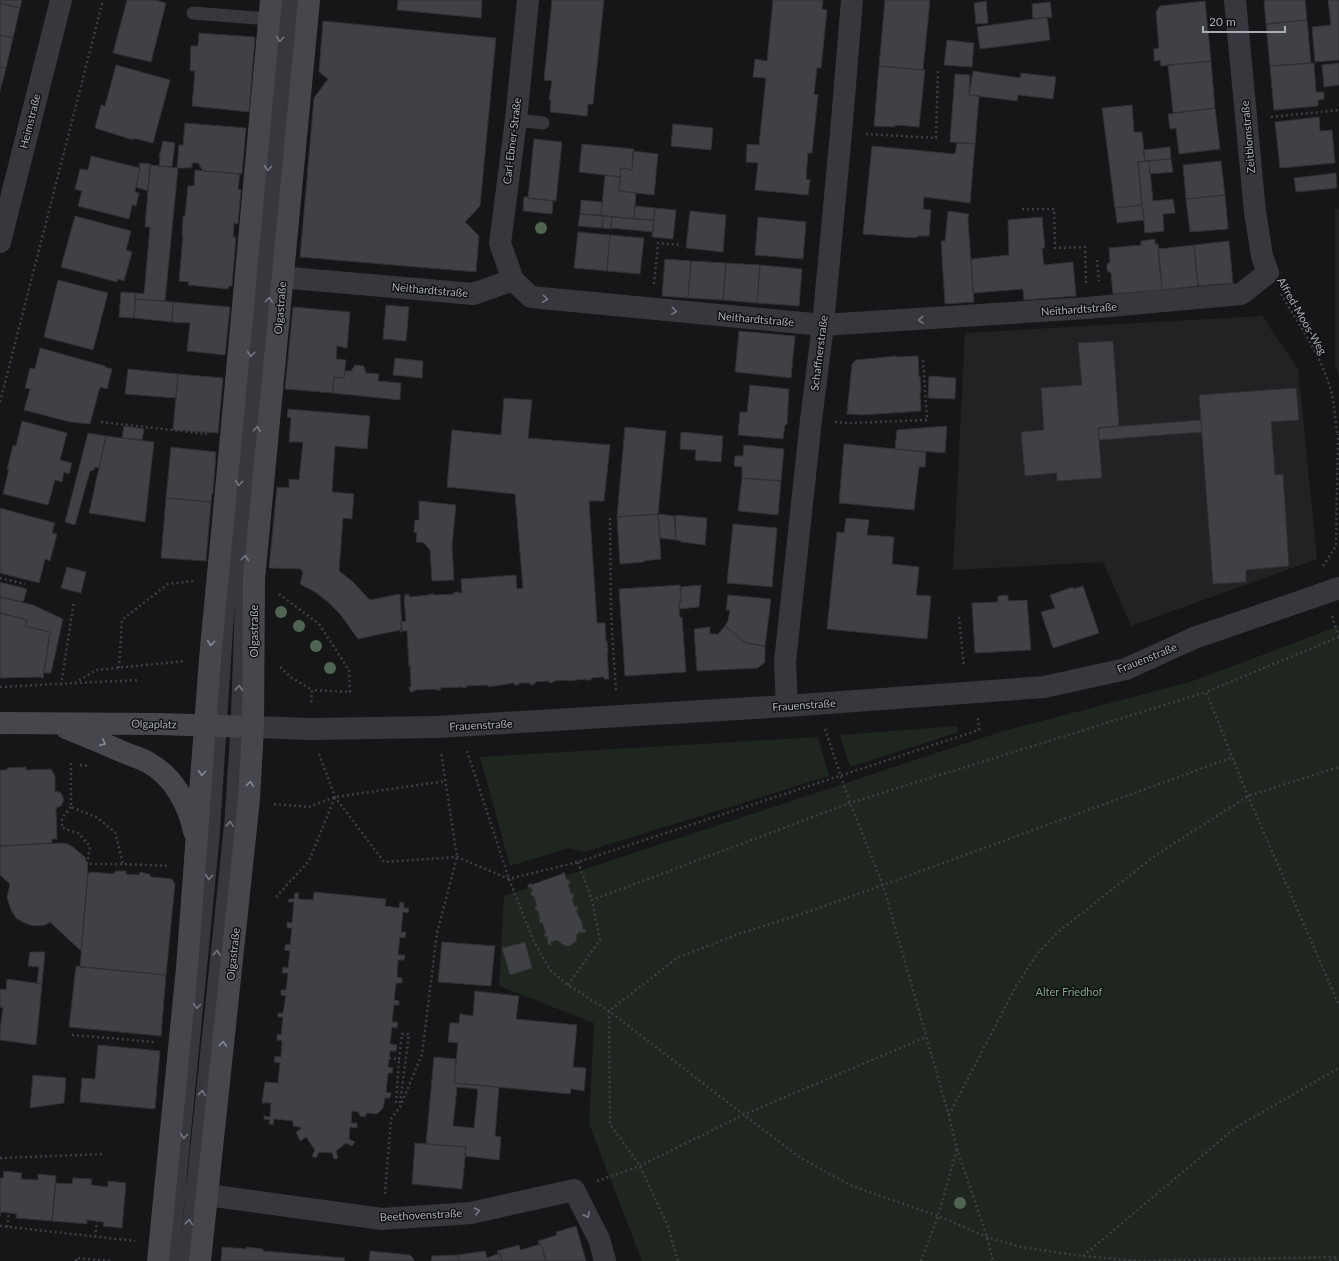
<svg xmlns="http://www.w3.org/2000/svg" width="1339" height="1261" viewBox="0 0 1339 1261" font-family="Lato,sans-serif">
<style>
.built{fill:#222225}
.green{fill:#1e261f}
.building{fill:#404145;stroke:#303034;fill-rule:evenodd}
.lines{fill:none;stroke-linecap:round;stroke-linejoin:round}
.path{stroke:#3d3f44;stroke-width:2.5;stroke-dasharray:2 3;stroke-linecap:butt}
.lane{stroke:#37383d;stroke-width:13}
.street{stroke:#37383d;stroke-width:22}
.secondary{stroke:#45474d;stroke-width:22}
.tree{fill:#506452}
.oneway{stroke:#757881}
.oneway2{stroke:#858993}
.labels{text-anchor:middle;stroke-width:3;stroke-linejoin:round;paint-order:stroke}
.street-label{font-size:11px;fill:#a8adb8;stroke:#111113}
.park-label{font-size:11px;fill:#7fa381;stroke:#111113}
</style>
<rect width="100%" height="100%" fill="#161618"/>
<path class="built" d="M1339,208v170l-4,-14v-155z
M1262,316l36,53 19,190 -186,67 -28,-64 -150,8 12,-237z"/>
<path class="green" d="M1339,626v635h-697l-53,-137 5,-101 -95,-37 5,-90 496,-164 190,-50z
M957,726l2,6 -109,35 -10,-32z
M818,737l11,39 -245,76 -15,-4 -59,18 -30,-109z"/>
<path class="building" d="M0,0h22l-2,8 -20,-5z
M127,0h28l11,3 -15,59 -38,-9z
M398,0h84l-1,18 -84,-8z
M552,0h52l-11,104h-5l-1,12 -37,-4 1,-12h-2l3,-19 -8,-1z
M773,0h50l-1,9 5,1 -6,58h-4l-3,26 4,1 -6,58h-4l-2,26 4,1 -2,15 -53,-5 3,-27 -12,-1 1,-18 12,1 7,-67 -13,-1 2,-18 12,2z
M885,0h45l-7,70 -44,-4z
M1264,0h41l2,20 -41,4z
M1328,0h11v60l-24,2 -3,-35 19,-2z
M986,1l2,22 -12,1 -2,-21z
M1205,1l6,60 -50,5 -1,-6 -6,1v-12l5,-1 -3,-36 4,-6z
M1050,2l2,15 -19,2 -1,-15z
M0,3l20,5 -7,30 -13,-3z
M1047,17l3,23 -70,9 -3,-22z
M1307,20l4,43 -41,3 -4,-42z
M323,21l173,17 -16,168 -15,16 14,14 -3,36 -176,-15 14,-159 14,-19 -9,-7z
M199,33l56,4 -6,75 -57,-6 3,-35h-5l1,-25h7z
M0,35l13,3 -7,30 -6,-1z
M947,40l27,3 -2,24 -28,-2z
M1211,61l4,47 -42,5 -5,-48z
M1314,63l2,29h8v7l-6,1v6l-44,4 -4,-44z
M1339,63v22l-15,2 -2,-22z
M116,65l54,15 -17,63 -20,-5v2l-38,-12 6,-23 4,1z
M879,66l46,4 -6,57 -24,-2v2l-21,-1z
M0,67l6,1 -6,23z
M973,71l47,7 1,-5 35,4 -3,22 -35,-4 -1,6 -48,-6z
M955,74l15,1 -1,20 10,1 -4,48 -25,-2z
M1132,105l2,27h8l3,29 -7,1 4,43 -27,3 -13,-100z
M1215,108l5,41 -41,5 -3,-26 -6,1 -2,-15z
M1319,117l1,14 12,-1 3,33 -55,5 -5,-46z
M185,123l61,5 -4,46 -39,-3 -5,-8h-6v4l-3,1h-12l2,-23h4z
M673,124l40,4 -2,22 -40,-4z
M534,139l28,3 -6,59 -28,-3z
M163,141l12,2 -3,24 -13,-1 1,-9h-1z
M957,143l18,1 -5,59 -46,-6 -1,12 8,1 -2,26h-10l-4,2 -52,-4 9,-88 83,8z
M582,144l52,5 -2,21 -11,-2 -1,9 -41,-5z
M1170,147l1,12 -26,2 -2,-11z
M633,151l25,3 -4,41 -35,-4 2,-23 11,2z
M91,156l49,12 -5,24 4,1 -3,13 -4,-1 -3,14 -51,-13 4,-15 -7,-2 5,-20 8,1z
M1171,159l2,13 -23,2 -1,-13z
M1149,161l4,40 20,-2 2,14 -12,1 1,17 -19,2 -7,-71z
M1221,161l4,34 -39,4 -3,-34z
M140,163l11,1 -3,27 -12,-4 4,-19 -1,-1z
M150,165l28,3 -13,133 -30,-2 1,-6 8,1 6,-67h-5z
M195,170l45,4 -2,15 3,1 -3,34 -4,-1 -1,14h3l-4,49h-3l-1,3 -40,-4 1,-3 -10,-1 4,-45h-1l1,-20h2l3,-30h6z
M1336,173l1,15 -41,4 -2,-14z
M605,175l15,2 -1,14 17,2 -2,26 -33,-4z
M1225,195l3,34 -38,3 -4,-33z
M524,197h4v1l25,3 -1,13 -29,-3z
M581,200l21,2 -1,13 -21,-1z
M1142,205l2,15 -27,3 -2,-15z
M635,206l20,2 -1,12 -20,-1z
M655,208l21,2 -3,29 -21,-2z
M690,211l36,4 -3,37 -37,-4z
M948,211l21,3 -1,6 6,82 -29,2 -4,-63h4z
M580,214l23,2 -1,12 -24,-2z
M75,216l56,15 -5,19 6,2 -8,29 -6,-2 -1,3 -56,-15z
M603,216l9,1 -1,12 -9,-1z
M612,217l42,3 -1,12 -42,-4z
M758,217l48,5 -3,37 -48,-4z
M1042,217l3,31h-3l2,17 29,-3 3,34 -52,4 -1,-11 -50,4 -2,-34 38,-4 -1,-35z
M578,232l32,3 -3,36 -33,-3z
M610,235l34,3 -4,36 -33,-3z
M1155,239v5h3l4,46 -49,4 -2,-21 -4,-2v-7l3,-2 -1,-14 32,-3v-4z
M1229,241l4,42 -35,3 -4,-41z
M1194,245l4,41 -36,4 -4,-41z
M665,259l26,2 -3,37 -26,-2z
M691,261l35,2 -3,37 -35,-2z
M726,263l34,2 -3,38 -34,-3z
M760,265l42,4 -3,37 -42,-3z
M58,280l50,13 -15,57 -49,-13z
M121,292l15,1 -2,25 -15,-1z
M135,299l38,3 -1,20 -38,-4z
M173,302l57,5 -5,48 -38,-4 3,-28 -18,-1z
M386,305l23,2 -3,34 -23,-2z
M293,307l57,5 -3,36 -10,-2 -1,13 10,1 -2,18 -10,-1 -1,16 -48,-4z
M739,331l56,5 -4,42 -56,-6z
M1113,341l6,85 -21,2 4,50 -45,3v-8l-32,3 -4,-44 23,-2 -3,-42 41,-3 -4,-42z
M40,348l65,18v1l7,2 -5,20 -7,-2 -10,37 -20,-2 -46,-12 6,-21 -5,-1 5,-20 5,1z
M896,356v1l22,-1 1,21 1,-1 1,17h-1l1,18 -58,4 -16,-1 5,-50 4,-4z
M395,358l28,3 -1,17 -29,-3z
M355,365l9,1 2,7 13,1 -1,7 23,2 -1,17 -67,-7 1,-16 10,1 1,-7h6z
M128,369l50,5 -2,24 -51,-4z
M178,374l45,4 -5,55 -45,-3z
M929,376l27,2 -1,21 -27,-1z
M750,385l39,4 -2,35 -2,1 -2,14 -45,-4 2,-23h7z
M1296,388l3,32 -28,2 4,53 8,-1 6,92 -43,4v12l-33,2 -14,-189z
M504,398l28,2 -4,38 82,7 -6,56h-15l8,122h8l1,18h1l1,12h-1l2,26h-5v-2l-13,1v2h-5v-1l-18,2v-1l-14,1v1l-5,1v-2l-14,1v2l-5,1v-2h-11v2h-5v-2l-26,4v-2l-22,1v2h-4v-1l-22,1 1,2h-5v-1l-21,1v1l-4,1 -2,-4 2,-2 -1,-21 -1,1 -2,-35h-6v-9l5,-1 -2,-24h1v-2l4,-1v3l20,-2v-1h5v1l20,-1v-2h5v1h3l-1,-14 55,-4 1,14 6,-1 -8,-94 -68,-7 5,-57 49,5z
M288,409l82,7 -3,33 -32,-3 -3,46 22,2 -2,25 -9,-1 -4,53 13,10 18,19 30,-6 2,38h-2v-2l-42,9 -18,-25 -11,-11 -14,-11 -15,-8 3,-11 -2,-4 -32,-1 8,-81 12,1v-9l10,1 4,-38h-14l2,-24 -4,-1z
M1201,420l1,12 -103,8 -1,-12z
M22,421l45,12 -7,27 12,3 -3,11 -5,-2 -2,10 -7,-2 -7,25 -45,-11 6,-25h-2l6,-24 3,1z
M124,426l20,3 -2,11 -20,-2z
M947,426l-2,27 -50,-4 2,-19z
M625,427l41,4 -8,83 -41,3z
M681,432l42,4 -2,26 -26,-2 1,-10 -16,-1z
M88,433l18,3 -7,32 -4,-1 -1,3 -4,1 -15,54 -10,-3z
M106,436l48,6 -9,80 -56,-9z
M844,444l82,8 -1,15h-6l-5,43 -75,-7z
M744,445l40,4 -3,32 -39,-3v-11l-8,-1 1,-10h8z
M171,447l45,5 -3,41h-1l-1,9 -45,-4z
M742,478l39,3 -3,34 -40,-4z
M166,498l45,4 -5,59 -45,-3z
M419,501l37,4 -4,40 2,35 -22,1 -2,-31 -6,-7 -8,-1 1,-9 -3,-1 1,-12h4z
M0,508l55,15 -3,10 5,1 -7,27 -5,-2 -6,24 -39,-10z
M658,514l3,45 -17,2v1l-24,2 -3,-47z
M658,514l16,2 2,24 -16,-2z
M675,515l32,3 -2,27 -24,-3v-1l-5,-1z
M846,518l23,2 -2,15 27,2 -2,27 27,3 -3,28 15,1 -4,43 -100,-10 10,-97 7,1z
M733,524l44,4 -5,59 -45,-4z
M67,567l19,5 -5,21 -20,-5z
M0,582l27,7 -4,13 -23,-5z
M680,585l1,17h-2v7l1,9 2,-1 4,55 -61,4 -6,-87z
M701,585l-2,22 -20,2v-7h2l-1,-15z
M1083,586l16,47 -46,15 -12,-36 14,-4 -5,-13 23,-8v2z
M728,595l43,4 -6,47 -19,-3 -21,-17 3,-5 2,-11h-4z
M1008,595v6l19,-1 4,50 -56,3 -3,-50 26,-1v-6z
M0,597l33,8 30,14 -12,54h-7l6,-41 -25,-6 2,-6 -27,-7z
M0,613l27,7 -2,6 25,6 -7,46h-2v-1l-41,1z
M725,626l21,17 19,3v16l-7,6 -61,3 -3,-42 16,-2v7h8z
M26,767v3l25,-1 4,7v15l6,2 3,7 -3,6 -5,2 1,31h-5v4l-52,3v-76h7v-2z
M61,843l6,1 6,3 12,10 2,7 1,9 -7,78 -31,-29 -5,3 -11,1 -7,-2 -10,-5 -6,-9 -4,-13 3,-13 -10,-9v-29z
M116,871h10v3l13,1 1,-3 9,2 2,3 21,2 3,5 -9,91 -86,-8 8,-94h3v-1l22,2z
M562,873h3l1,7h3l1,3 -2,1 3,10 2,-1 1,4 -2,1 3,9 2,-1 1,4h-2l4,9h1l2,10 3,1 -1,3 -4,-1 -4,2 -1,7 -6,5h-3l-4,-1 -6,-5 -6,2v3h-3l-1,-9 -2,1 -1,-4h2l-4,-11 -2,1 -1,-4h1l-2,-9 -2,1 -1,-4 2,-1 -3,-10h-2l-2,-4h3l-2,-5 -3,1v-3l3,-2v2l31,-11z
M314,892l72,7 -1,7 14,2 1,-6 4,1v5h5l-1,5 -5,-1 -2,20h5l-1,6 -5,-1 -2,18h7l-1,5h-6l-1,17 5,1v5h-6l-2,17 5,1v4h-5l-2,17h6l-1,6 -5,-1 -2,17 7,1 -1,6h-6l-1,7 -1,9 5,1 -1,5h-4l-2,19 5,1 -1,5h-5l-2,10 -6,6 -10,-1 -2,4 -5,-1 -2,-4 -6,-1 -1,12h6v5l-7,-1 -1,12 6,3 -3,4 -6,-3 -10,8 2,7 -4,1 -2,-6 -13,-1 -3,6 -4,-2 3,-6 -9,-13 -6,4 -4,-9 5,-3 -1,-2 -7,-1v-5l-19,-2 -1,6 -4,-1 1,-4 -6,-1v-3l6,1 1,-14h-9l3,-21 13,1 2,-20 -6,-1 1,-6 6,1 1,-16 -5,-1v-6l4,1 2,-18h-5v-4h5l3,-17 -5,-1v-5h5l2,-17h-6l1,-6 5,1 2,-17 -6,-1 2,-6 4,1 2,-17h-5v-6l5,1 2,-21h-6l1,-3h5l1,-6h4l-1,6 15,1z
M442,942l53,4 -4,40 -53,-4z
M525,942l7,26 -22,7 -8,-27z
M30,952h15l-3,32 -5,-1 2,-16 -11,-1z
M76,966l90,9 -5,61 -92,-9z
M7,979l35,5 -6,61 -36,-5v-11l3,-21 -3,-1v-18l6,1z
M475,991l44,5 -3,23 61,6 -4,42 13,1 -2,23 -13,-2 -1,5 -116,-11 4,-40 -10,-1 2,-19h9l1,-9 13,2z
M98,1045l62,6 -5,58 -75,-7 2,-24 13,1z
M434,1057l22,2 -2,24 45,4 -4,49 6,1 -2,23 -34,-4 1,-9 -40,-3zM457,1087l21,2 -4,39 -21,-2z
M33,1075l33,3 -2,25 -34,5z
M415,1143l51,4 -4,42 -50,-5z
M4,1171l18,2 -1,6 17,1v-6l18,2 -4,45 -36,-3 1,-4 -16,-2 -1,4v-38h3z
M73,1178l19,1 -1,6 17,2v-6l18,2 -4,45 -19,-2 1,-4 -17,-2v4l-35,-3 4,-38 16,1z
M576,1226l10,35h-40l-5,-17h-2l-1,-3 19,-6 -1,-3z
M541,1244l5,17h-44l-3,-9 -1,1 -1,-2 22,-6 1,5z
M222,1247l24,2v-2l17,2v2l82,7 -1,3h-123z
M370,1251l40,4 4,4 -1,2h-44z
M485,1251l2,7 13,-5 2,8h-43l-1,-6z
M458,1255l1,6h-28l1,-5z"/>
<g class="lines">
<path class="path" d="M1271,117l68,-7
M866,134l70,4 2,-69
M1022,209h32l1,39 30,-1 1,37
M1097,260l2,21
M654,284l4,-41 24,2
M1281,294c16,28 38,59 48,90 6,17 5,34 9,52
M0,402l103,-402
M101,422l106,12
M835,422l15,1 77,-3 -4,-60
M610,518l1,96 5,78
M1323,566l13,-20 2,-112
M0,578l25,6
M279,594l40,30 30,46 1,22 -38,-2
M1332,616l7,21
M959,617l5,50
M1339,637l-133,55 42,104 91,209
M280,667l12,11 20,12 -1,13
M119,668l3,-48 46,-36 25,-3
M75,683l65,-3
M61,685l13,-84
M0,687l75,-4 21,-13 89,-9
M825,729l25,74 33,82 66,231 8,33 30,88 6,24
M467,751l42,128 25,63 17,29 17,14 41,26 190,146 53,29 86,30 49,21 34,10 61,9 57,5 200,-4
M319,754l16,43 49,65 73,-5 52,22 69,-17 401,-132 -1,-12
M71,763v44l25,10 19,15 8,32 46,2
M80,765l8,1
M274,804l35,3 26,-10 111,-16
M71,807l-9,11v10l16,5 12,13 -3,18h36
M578,862l14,38
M276,897l33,-36 26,-64
M568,985l32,-45 -8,-40 258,-97 356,-111
M72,1035l83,7
M389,1058l10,1 3,-25h7l-9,69
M396,1103l3,-44
M949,1115l67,-129 22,-33 20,-21 98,-77 92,-59 91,-29
M0,1158l105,-4
M597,1181l43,-15 103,-51 183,-78
M385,1194l6,-75 9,-12 22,-53 15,-121 20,-76 -16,-105
M0,1226l135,15
M7,1227l2,-14
M95,1237l2,-16
M1083,1256l152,-128 104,-60
M76,1261v-3l35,3
M678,1261l-11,-37 -27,-58 -30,-42 -1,-113 68,-53 61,-24 67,-21 78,-28 350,-128
M921,1261l17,-45 19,-67
M1330,1261l9,-3"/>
<path class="lane" d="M193,13l76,6
M516,120l27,3
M172,1261l41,-423 14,-217 56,-621
M185,1261l46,-440 6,-94 5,-139 53,-588"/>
<path class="street" d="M528,0l-12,120 -16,123 13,37 18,17 292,28 264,-17 154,-14 27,-21 -6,-17 -7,-44 -20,-212
M0,242l61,-242
M246,274l227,20 40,-14
M787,706l-2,-44 26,-242 12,-95 18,-192 11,-133
M253,727l57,2 127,-2 350,-21 257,-19 82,-18 68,-31 145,-50
M165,1191l42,4 175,24 89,-6 103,-23 25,49 6,22"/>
<path class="secondary" d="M0,723l159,1 94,3
M66,728c20,8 39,16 57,24 9,4 18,6 26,11 25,14 39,41 45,68
M158,1261l29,-293 23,-309 21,-222 40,-437
M200,1261l49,-462 4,-72 1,-148 55,-579"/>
</g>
<g class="tree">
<circle cx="541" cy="228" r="6"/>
<circle cx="281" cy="612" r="6"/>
<circle cx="299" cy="626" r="6"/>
<circle cx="316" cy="646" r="6"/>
<circle cx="330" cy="668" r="6"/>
<circle cx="960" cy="1203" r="6"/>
</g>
<defs><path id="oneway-chevron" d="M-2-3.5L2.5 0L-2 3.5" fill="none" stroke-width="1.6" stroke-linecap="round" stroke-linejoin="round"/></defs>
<g class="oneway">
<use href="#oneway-chevron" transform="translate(280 39) rotate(95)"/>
<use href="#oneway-chevron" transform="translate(268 168) rotate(95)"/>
<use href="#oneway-chevron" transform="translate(545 299) rotate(7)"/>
<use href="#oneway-chevron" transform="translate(269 300) rotate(-85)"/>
<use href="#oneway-chevron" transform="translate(674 311) rotate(5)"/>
<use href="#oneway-chevron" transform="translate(921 320) rotate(177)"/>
<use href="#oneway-chevron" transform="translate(251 354) rotate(95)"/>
<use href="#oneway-chevron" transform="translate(257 429) rotate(-85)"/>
<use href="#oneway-chevron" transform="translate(239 483) rotate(95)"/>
<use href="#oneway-chevron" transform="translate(245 558) rotate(-85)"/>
<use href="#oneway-chevron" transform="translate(239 688) rotate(-87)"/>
<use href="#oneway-chevron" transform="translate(230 824) rotate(-84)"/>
<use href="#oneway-chevron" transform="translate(209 877) rotate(95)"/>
<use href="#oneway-chevron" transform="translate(217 953) rotate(-84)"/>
<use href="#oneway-chevron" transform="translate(197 1006) rotate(95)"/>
<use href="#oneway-chevron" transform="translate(202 1093) rotate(-84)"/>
<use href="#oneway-chevron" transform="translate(184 1136) rotate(95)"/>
<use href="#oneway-chevron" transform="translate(477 1211) rotate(-12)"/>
<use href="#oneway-chevron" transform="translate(587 1215) rotate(63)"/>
<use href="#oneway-chevron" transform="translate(189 1222) rotate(-84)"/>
</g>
<g class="oneway2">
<use href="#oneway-chevron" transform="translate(211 643) rotate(95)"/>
<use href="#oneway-chevron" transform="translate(103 743) rotate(25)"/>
<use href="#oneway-chevron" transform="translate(202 773) rotate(94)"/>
<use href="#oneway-chevron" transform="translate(250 784) rotate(-86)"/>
<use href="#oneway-chevron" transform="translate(223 1044) rotate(-84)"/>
</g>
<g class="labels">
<g class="street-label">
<text transform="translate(30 121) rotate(-76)" y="4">Heimstraße</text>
<text transform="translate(1248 137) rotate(-95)" y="4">Zeitblomstraße</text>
<text transform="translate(512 141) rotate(-83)" y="4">Carl-Ebner-Straße</text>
<text transform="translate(430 290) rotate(5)" y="4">Neithardtstraße</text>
<text transform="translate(280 308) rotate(-85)" y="4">Olgastraße</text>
<text transform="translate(1079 309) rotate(-4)" y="4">Neithardtstraße</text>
<text transform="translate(1302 316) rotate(60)" y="4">Alfred-Moos-Weg</text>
<text transform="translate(756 319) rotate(5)" y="4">Neithardtstraße</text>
<text transform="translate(819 353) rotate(-83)" y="4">Schaffnerstraße</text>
<text transform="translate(254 631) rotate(-90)" y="4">Olgastraße</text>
<text transform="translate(1147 658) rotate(-22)" y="4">Frauenstraße</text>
<text transform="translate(804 705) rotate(-4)" y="4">Frauenstraße</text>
<text transform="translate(154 724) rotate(1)" y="4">Olgaplatz</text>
<text transform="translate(481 725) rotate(-3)" y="4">Frauenstraße</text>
<text transform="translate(233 954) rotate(-84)" y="4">Olgastraße</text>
<text transform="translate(421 1215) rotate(-3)" y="4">Beethovenstraße</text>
</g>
<g class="park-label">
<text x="1069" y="996">Alter Friedhof</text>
</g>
</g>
<path d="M1203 26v6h82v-6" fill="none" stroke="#a8adb8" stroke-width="2"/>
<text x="1209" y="26" font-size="12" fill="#a8adb8" stroke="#111113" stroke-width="3" paint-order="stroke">20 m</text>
</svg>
